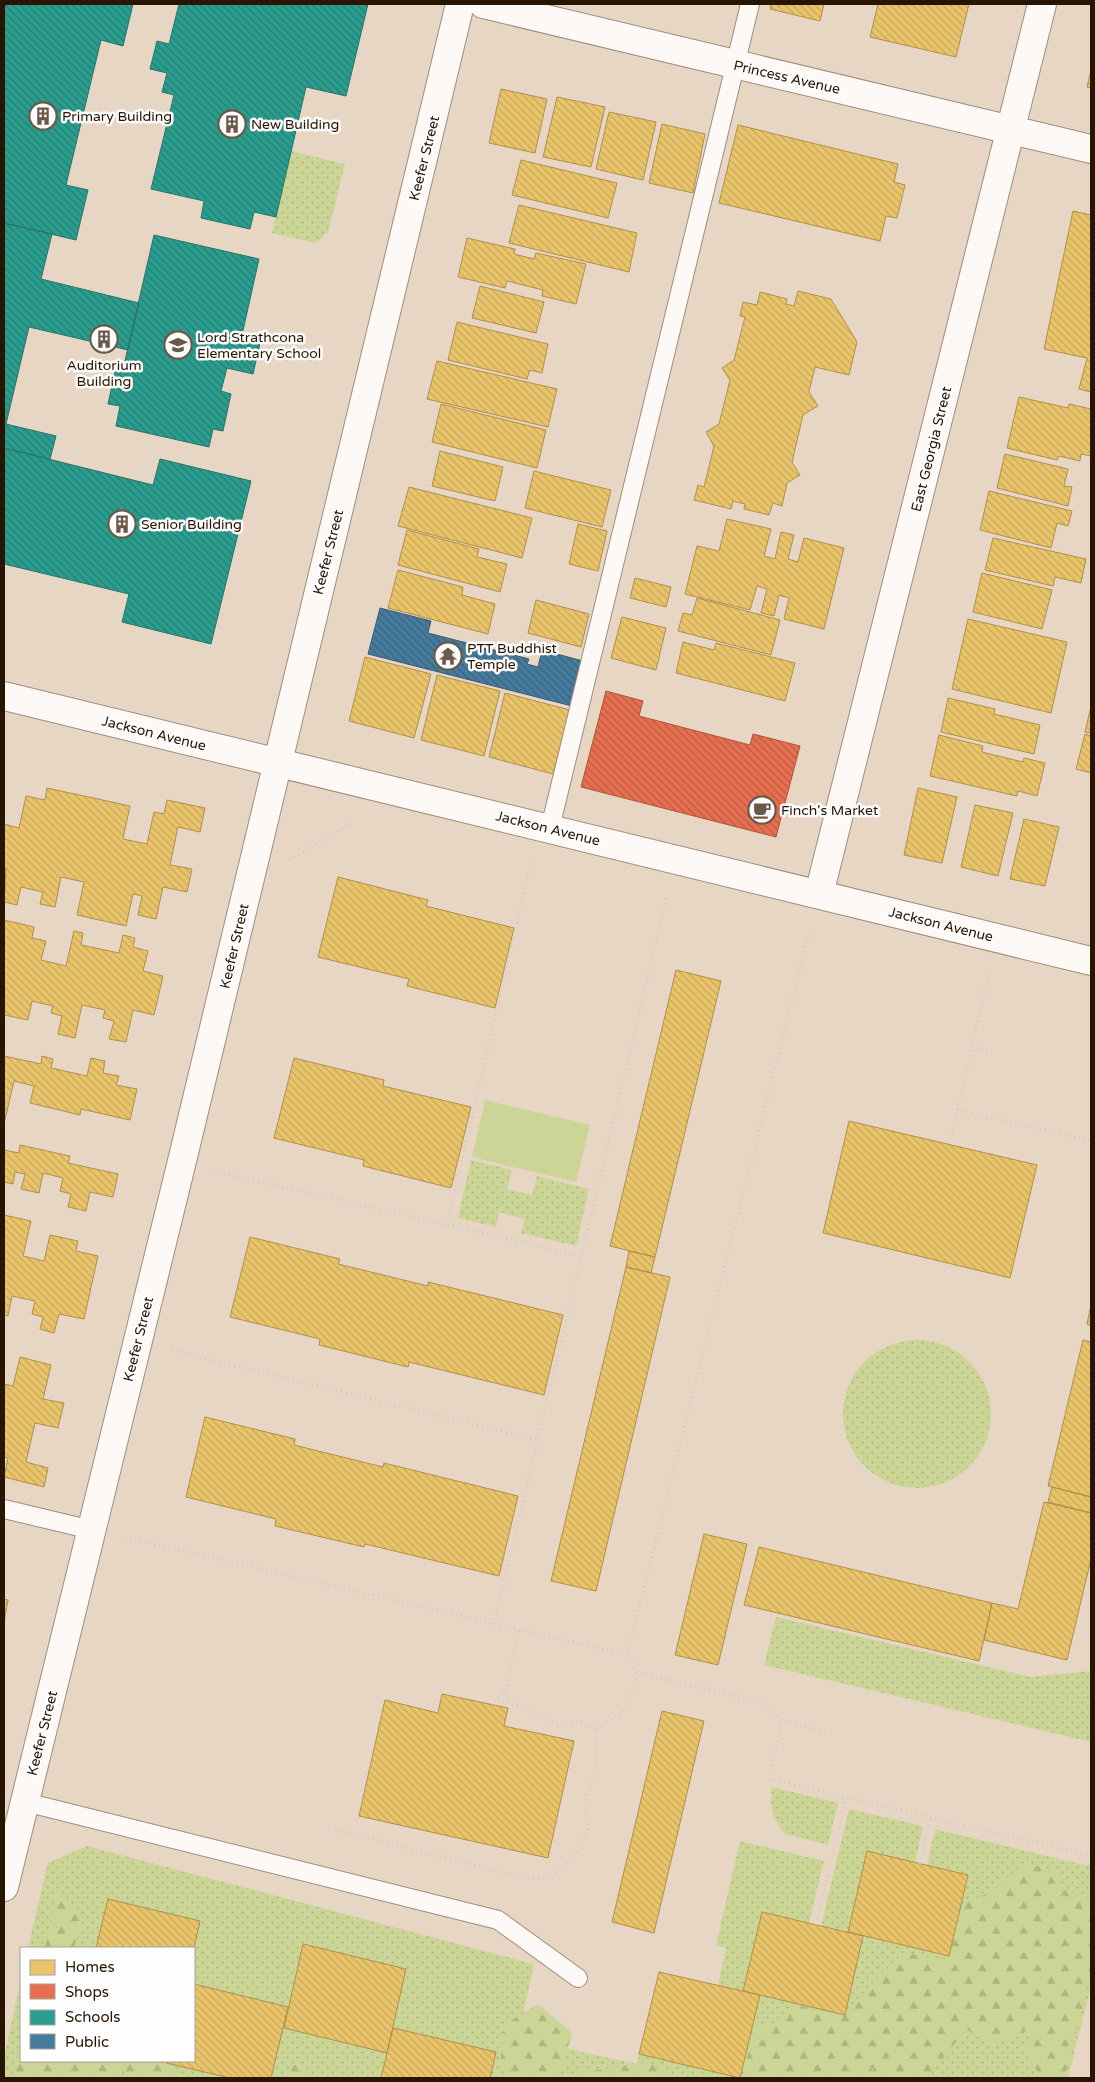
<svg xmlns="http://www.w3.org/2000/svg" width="1095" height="2082" viewBox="0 0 1095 2082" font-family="'Varela Round',sans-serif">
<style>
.grass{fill:url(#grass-dots)}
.forest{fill:url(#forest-firs)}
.garden{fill:#cbd596}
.homes{fill:url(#homes-back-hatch);stroke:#af8f4a}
.shops{fill:url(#shops-back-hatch);stroke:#ad5439}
.schools{fill:url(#schools-back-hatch);stroke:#297464}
.public{fill:url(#public-back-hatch);stroke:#3c5c6e}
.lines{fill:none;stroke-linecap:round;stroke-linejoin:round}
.lane-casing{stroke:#9f8d7c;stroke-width:20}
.street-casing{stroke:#9f8d7c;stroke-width:30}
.path{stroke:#d0cbc6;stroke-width:3;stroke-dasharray:1 4;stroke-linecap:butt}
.lane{stroke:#fcf9f6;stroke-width:18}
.street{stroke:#fcf9f6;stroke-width:28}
.labels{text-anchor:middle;stroke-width:5;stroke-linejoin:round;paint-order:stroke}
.street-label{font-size:14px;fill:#271401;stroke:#fdfdfd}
.poi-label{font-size:14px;fill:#271401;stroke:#fdfdfd;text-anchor:start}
</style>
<defs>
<pattern id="grass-dots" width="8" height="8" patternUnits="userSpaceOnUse" patternTransform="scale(1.25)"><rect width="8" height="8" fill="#cbd596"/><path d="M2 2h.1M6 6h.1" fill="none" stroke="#aeb680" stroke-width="1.8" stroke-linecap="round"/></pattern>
<pattern id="forest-firs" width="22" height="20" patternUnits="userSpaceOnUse" patternTransform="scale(1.25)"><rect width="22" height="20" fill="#cbd596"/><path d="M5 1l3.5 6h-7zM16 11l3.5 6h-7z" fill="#aeb680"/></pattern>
<pattern id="homes-back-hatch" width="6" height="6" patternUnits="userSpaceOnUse" patternTransform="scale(1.25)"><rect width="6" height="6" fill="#e9c46a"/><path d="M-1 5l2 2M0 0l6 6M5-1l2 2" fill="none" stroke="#c8a85a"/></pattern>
<pattern id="shops-back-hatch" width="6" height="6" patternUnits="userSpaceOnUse" patternTransform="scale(1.25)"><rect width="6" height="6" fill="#e76f51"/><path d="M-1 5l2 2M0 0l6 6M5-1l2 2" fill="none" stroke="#bb5a41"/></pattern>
<pattern id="schools-back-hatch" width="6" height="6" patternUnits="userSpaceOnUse" patternTransform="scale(1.25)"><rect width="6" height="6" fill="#2a9d8f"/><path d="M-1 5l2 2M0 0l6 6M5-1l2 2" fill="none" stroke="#247f72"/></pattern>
<pattern id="public-back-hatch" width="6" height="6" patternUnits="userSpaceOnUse" patternTransform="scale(1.25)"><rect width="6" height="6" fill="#457b9d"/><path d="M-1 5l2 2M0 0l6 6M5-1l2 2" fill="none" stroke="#3a647e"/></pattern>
</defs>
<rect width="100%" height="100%" fill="#e8d6c5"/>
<path class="grass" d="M291,151l54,13 -17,68 -12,11 -44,-10z
M471,1160l41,10 -5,19 25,6 5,-19 52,13 -13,57 -55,-13 4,-14 -26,-7 -3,15 -38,-9z
M843 1414a74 74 0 1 1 148 0a74 74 0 1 1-148 0Z
M776,1617l255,60 60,-6v71l-327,-77z
M772,1787l66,16 -10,42 -43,-11c-12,-15 -16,-27 -13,-47z
M849,1809l74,17 -8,37 -48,-11 -19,80 -27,-6z
M935,1829l153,37 3,-4v124l-23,92h-1064v-21l17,-78v82h173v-113h-166l20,-85 39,-17 447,118 -16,74 119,26 2,-10 101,24 20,-83 85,20 18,-79 86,20 19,-80 -41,-11z
M740,1841l84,20 -15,62 -47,-11 -19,79 -25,-6 8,-37 -10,-3z"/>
<path class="forest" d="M1023,1863l39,9 -4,15 33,12v72l-25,102 -26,2 -14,-22 4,-24 -37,16 -27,-16 -38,49h-183l6,-49 34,-9 6,-16 54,11 29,-34 30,-29 34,8 11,-4 12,-51 32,-14z
M57,1887l25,33 -8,28h-29z
M538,2004l34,29 -12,43 88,-14 25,16h-165l-8,-11 4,-42z
M21,2045v16h103l-3,17h-110z
M130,2061h27l31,17h-66z
M296,2064l23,14h-40z"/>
<path class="garden" d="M485,1100l105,25 -14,57 -104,-25z"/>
<path class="homes" d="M771,4h53l-4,17 -50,-12z
M878,4h91l-13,53 -86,-20z
M1091,70v18l-4,-1z
M501,89l46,10 -12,54 -46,-10z
M557,97l48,10 -14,60 -48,-10z
M609,112l47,10 -13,58 -47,-11z
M662,124l43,10 -12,59 -44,-10z
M738,125l160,39 -4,18 11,3 -8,33 -11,-2 -6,25 -161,-38z
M521,160l96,23 -9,35 -96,-23z
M519,205l118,28 -8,39 -120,-29z
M1073,211l18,4v177l-12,-3 8,-31 -43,-9z
M467,238l48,11 -1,5 20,5 2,-6 50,11 -10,40 -34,-8 1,-6 -36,-9 -2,7 -47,-11z
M480,286l64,16 -8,31 -64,-15z
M798,291l33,8 26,43 -8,33 -34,-8 -6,25 9,14 -15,9 -11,47 8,13 -13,8 -5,23 -9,-3 -4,12 -25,-6 1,-5 -12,-3 -2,8 -37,-9 4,-15 6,2 10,-41 -8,-14 13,-8 11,-44 -8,-12 12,-8 11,-43 -5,-1 3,-14 14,3 3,-13 27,7 -1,5 8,2z
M457,322l91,22 -6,29 -12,-3 -3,9 -79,-19z
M437,361l120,28 -9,38 -121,-28z
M1019,397l49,11 1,-4 22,5v47l-10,-2 -1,7 -21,-5 -2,4 -50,-12z
M441,404l105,26 -9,38 -105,-26z
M440,451l63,16 -8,34 -63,-15z
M1005,454l63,15 -4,17 8,1 -4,19 -71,-18z
M534,471l77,19 -9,37 -77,-19z
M409,487l123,31 -10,40 -124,-32z
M989,491l83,20 -4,15 -11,-3 -6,25 -71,-18z
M727,519l44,10 -7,27 11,3 6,-27 13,3 -6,24 10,3 6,-24 40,10 -20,81 -40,-10 5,-21 -10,-3 -5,21 -13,-3 6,-24 -10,-3 -7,24 -65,-16 12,-48 22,5z
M578,524l29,7 -9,40 -29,-7z
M407,530l72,19 -2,8 30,7 -7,28 -102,-27z
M993,538l93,21 -5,24 -26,-6 -2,9 -68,-16z
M398,570l65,17 -1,8 33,9 -7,30 -100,-26z
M982,573l70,17 -10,39 -69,-17z
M635,578l36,9 -5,20 -36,-9z
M697,598l83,22 -9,35 -93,-24 5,-18 9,2z
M536,600l53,14 -8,33 -53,-14z
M622,617l44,11 -10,42 -45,-12z
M968,619l99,23 -16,71 -99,-24z
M683,642l31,8 2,-7 79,20 -10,38 -109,-28z
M365,657l66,17 -17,64 -65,-17z
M437,675l63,16 -16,65 -63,-16z
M505,693l65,17 -17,64 -64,-17z
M948,698l47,11 -1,5 46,11 -6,29 -93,-22z
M1091,706v27l-6,-1z
M1085,734l6,2v37l-15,-4z
M939,735l44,11 -1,6 41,10 1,-4 21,5 -8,33 -19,-5 -1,5 -87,-20z
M47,788l83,18 -7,33 24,5 7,-32 10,2 3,-14 38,8 -5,24 -22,-5 -8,38 22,4 -5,23 -24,-5 -7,32 -18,-4 4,-19 -9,-2 -7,32 -49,-11 7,-33 -23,-5 -6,30 -15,-3 3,-12 -22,-5 -4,18 -13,-3 2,-34h-2v-44l15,4 7,-32 19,4z
M918,788l39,9 -15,66 -38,-8z
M975,805l38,8 -15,63 -37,-9z
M1024,819l35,8 -14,59 -35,-7z
M338,877l90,23 -2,6 88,22 -19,80 -88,-22 2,-7 -91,-22z
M4,920l30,7 -2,11 14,3 -5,19 25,6 8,-35 9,2 -2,12 38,8 4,-18 12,3 -2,9 15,4 -5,20 20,5 -9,39 -21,-5 -7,32 -17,-3 5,-18 -11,-3 2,-8 -23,-5 -7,33 -17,-4 4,-18 -11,-3 2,-7 -21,-5 -4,19 -24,-5z
M676,970l45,11 -66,276 -45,-11z
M4,1056l37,8 1,-8 11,3 -2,9 36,8 4,-18 14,3 -2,12 16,3 -3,9 21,4 -7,31 -49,-11 -1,6 -50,-12 4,-17 -20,-5 -10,43z
M294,1058l90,22 -1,6 88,21 -20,81 -88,-22 1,-6 -90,-22z
M849,1121l188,44 -27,113 -187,-45z
M20,1145l50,11 -2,7 50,11 -5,23 -23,-5 -4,19 -18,-4 3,-13 -11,-3 3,-13 -20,-5 -4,20 -18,-4 4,-15 -10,-2 -2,12 -9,-2v-32l15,3z
M4,1215l27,6 -8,35 21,5 6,-26 28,6 -2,10 22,5 -14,63 -25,-5 -5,19 -14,-4 3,-12 -11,-3 3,-13 -23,-5 -4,20 -4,-1z
M250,1237l90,22 -2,5 90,22v-4l135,33 -19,80 -135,-33 -1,5 -89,-22 1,-6 -90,-22z
M629,1251l26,6 -4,16 -25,-6z
M626,1267l44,10 -74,314 -45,-10z
M1091,1305v21l-4,-2z
M1083,1340l8,2v155l-43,-11z
M20,1357l31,8 -8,34 21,4 -6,25 -23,-5 -9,39 22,6 -4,19 -40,-10 4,-19 -4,-1v-73l9,2z
M205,1417l90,22 -1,6 89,22 1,-4 134,33 -19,80 -134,-32 -1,3 -89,-21 1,-7 -90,-22z
M1052,1487l39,10v16l-43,-11z
M1044,1502l47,11v46l-24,101 -83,-20 8,-37 26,6z
M704,1534l43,10 -29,121 -43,-10z
M759,1547l233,56 -13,58 -235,-56z
M4,1599l4,1 -4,22z
M442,1694l66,14 -4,18 70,15 -26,117 -189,-42 26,-116 53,13z
M662,1711l42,10 -50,212 -42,-11z
M867,1851l101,24 -19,81 -101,-24z
M108,1899l92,22 -6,27h-98z
M762,1912l101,24 -18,79 -102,-24z
M303,1944l103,25 -19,84 -103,-25z
M659,1972l101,23 -20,83 -101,-24z
M194,1984l94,23 -17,71h-41l-64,-15 1,-2h27z
M393,2028l103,24 -6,26h-109z"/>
<path class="shops" d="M606,691l37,10 -4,15 111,29 3,-11 47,12 -24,91 -195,-50z"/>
<path class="schools" d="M4,4h129l-10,42 -22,-6 -35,145 22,5 -12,50 -72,-17z
M179,4h189l-22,92 -40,-9 -30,130 -22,-5 -4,17 -49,-11 3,-17 -53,-12 23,-94 -12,-3 5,-19 -17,-4 7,-28 12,3z
M4,223l48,11 -11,45 98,24 -11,47 -99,-23 -23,97 50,12 -6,23 -46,-11z
M154,235l105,24 -17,76 19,4 -8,35 -26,-6 -6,23 10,3 -8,37 -10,-2 -4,18 -93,-21 4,-20 -12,-2 9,-41 7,2z
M4,448l149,37 7,-26 91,22 -40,163 -89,-22 7,-28 -125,-30z"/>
<path class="public" d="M380,608l51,13 -3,12 101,26 -2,5 11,3 4,-17 41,11 -11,45 -204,-52z"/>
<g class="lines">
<g class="lane-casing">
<path id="lane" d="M550,828l200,-824
M4,1509l88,21
M25,1802l473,118 80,58"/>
</g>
<g class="street-casing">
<path id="street" d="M483,4l608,145
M4,696l1087,265
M819,894l223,-890
M4,1887l179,-730 277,-1153"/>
</g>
<path class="path" d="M290,860l62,-37
M972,1046l24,7
M957,1110l134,31
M952,1134l37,-162
M214,1171l368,85
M447,1225l84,-363
M171,1350l367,90
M125,1537l502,118 11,18 124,29 20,19 47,11
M494,1624l173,-729
M627,1655l183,-727
M498,1699l48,18 11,9 22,-4 17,7
M491,1704l14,-12 14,-62
M782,1721l-13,58 319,76
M329,1828l196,50 29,-1 26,-28 8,-22 -3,-26 10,-32 1,-40 30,-20 12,-36
M920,1864l11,-46
M816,1925l30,-127
M626,2078l5,-18
M860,2078l111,-78 45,-45 40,-48 35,-56"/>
<use href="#lane" class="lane"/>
<use href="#street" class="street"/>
</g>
<defs>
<g id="building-ring" transform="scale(1.4375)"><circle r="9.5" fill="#fdfdfd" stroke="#6b5846" stroke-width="1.5"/><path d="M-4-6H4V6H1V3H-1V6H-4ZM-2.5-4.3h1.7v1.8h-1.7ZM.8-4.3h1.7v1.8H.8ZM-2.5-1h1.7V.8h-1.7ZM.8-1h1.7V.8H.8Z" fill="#6b5846"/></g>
<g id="school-ring" transform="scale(1.4375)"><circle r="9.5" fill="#fdfdfd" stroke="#6b5846" stroke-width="1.5"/><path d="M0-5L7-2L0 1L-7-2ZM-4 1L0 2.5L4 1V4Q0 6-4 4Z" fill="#6b5846"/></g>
<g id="temple-ring" transform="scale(1.4375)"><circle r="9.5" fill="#fdfdfd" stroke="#6b5846" stroke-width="1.5"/><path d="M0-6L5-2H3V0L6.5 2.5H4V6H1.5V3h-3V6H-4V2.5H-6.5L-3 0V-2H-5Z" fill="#6b5846"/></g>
<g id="cafe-ring" transform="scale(1.4375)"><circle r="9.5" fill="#fdfdfd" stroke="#6b5846" stroke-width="1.5"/><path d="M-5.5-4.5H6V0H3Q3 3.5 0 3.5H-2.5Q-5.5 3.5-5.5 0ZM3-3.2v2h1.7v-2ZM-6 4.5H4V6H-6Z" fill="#6b5846"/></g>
</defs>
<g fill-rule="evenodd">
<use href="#building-ring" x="43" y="116"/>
<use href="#building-ring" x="232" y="124"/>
<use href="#building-ring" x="104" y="339"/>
<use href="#school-ring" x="178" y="345"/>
<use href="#building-ring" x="122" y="524"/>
<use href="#temple-ring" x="448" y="656"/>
<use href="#cafe-ring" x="762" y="810"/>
</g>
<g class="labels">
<g class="street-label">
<text transform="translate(787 77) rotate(13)" y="5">Princess Avenue</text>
<text transform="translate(424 158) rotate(-76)" y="5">Keefer Street</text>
<text transform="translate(931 449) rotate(-76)" y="5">East Georgia Street</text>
<text transform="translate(328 552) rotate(-76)" y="5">Keefer Street</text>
<text transform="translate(154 733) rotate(14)" y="5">Jackson Avenue</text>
<text transform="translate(548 828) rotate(14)" y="5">Jackson Avenue</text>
<text transform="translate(941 924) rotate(14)" y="5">Jackson Avenue</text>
<text transform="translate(234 946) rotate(-77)" y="5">Keefer Street</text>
<text transform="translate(138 1339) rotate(-76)" y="5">Keefer Street</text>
<text transform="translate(42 1733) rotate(-76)" y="5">Keefer Street</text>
</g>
<g class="poi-label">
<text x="62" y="121">Primary Building</text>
<text x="251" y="129">New Building</text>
<text x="197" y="342">Lord Strathcona<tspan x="197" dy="16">Elementary School</tspan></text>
<text x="104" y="370" text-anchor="middle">Auditorium<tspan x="104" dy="16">Building</tspan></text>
<text x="141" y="529">Senior Building</text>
<text x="467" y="653">PTT Buddhist<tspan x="467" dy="16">Temple</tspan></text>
<text x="781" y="815">Finch's Market</text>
</g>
</g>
<rect width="1095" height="2082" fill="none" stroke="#271401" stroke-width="10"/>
<rect x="20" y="1947" width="175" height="115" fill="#fdfdfd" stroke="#a7a098"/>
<rect x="30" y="1960" width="25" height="15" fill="#e9c46a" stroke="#a7a098"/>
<text x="65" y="1972" font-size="15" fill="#271401">Homes</text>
<rect x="30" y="1984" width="25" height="15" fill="#e76f51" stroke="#a7a098"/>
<text x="65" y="1997" font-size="15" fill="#271401">Shops</text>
<rect x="30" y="2010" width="25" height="15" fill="#2a9d8f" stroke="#a7a098"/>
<text x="65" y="2022" font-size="15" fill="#271401">Schools</text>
<rect x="30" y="2034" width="25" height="15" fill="#457b9d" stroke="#a7a098"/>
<text x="65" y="2047" font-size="15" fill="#271401">Public</text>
</svg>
